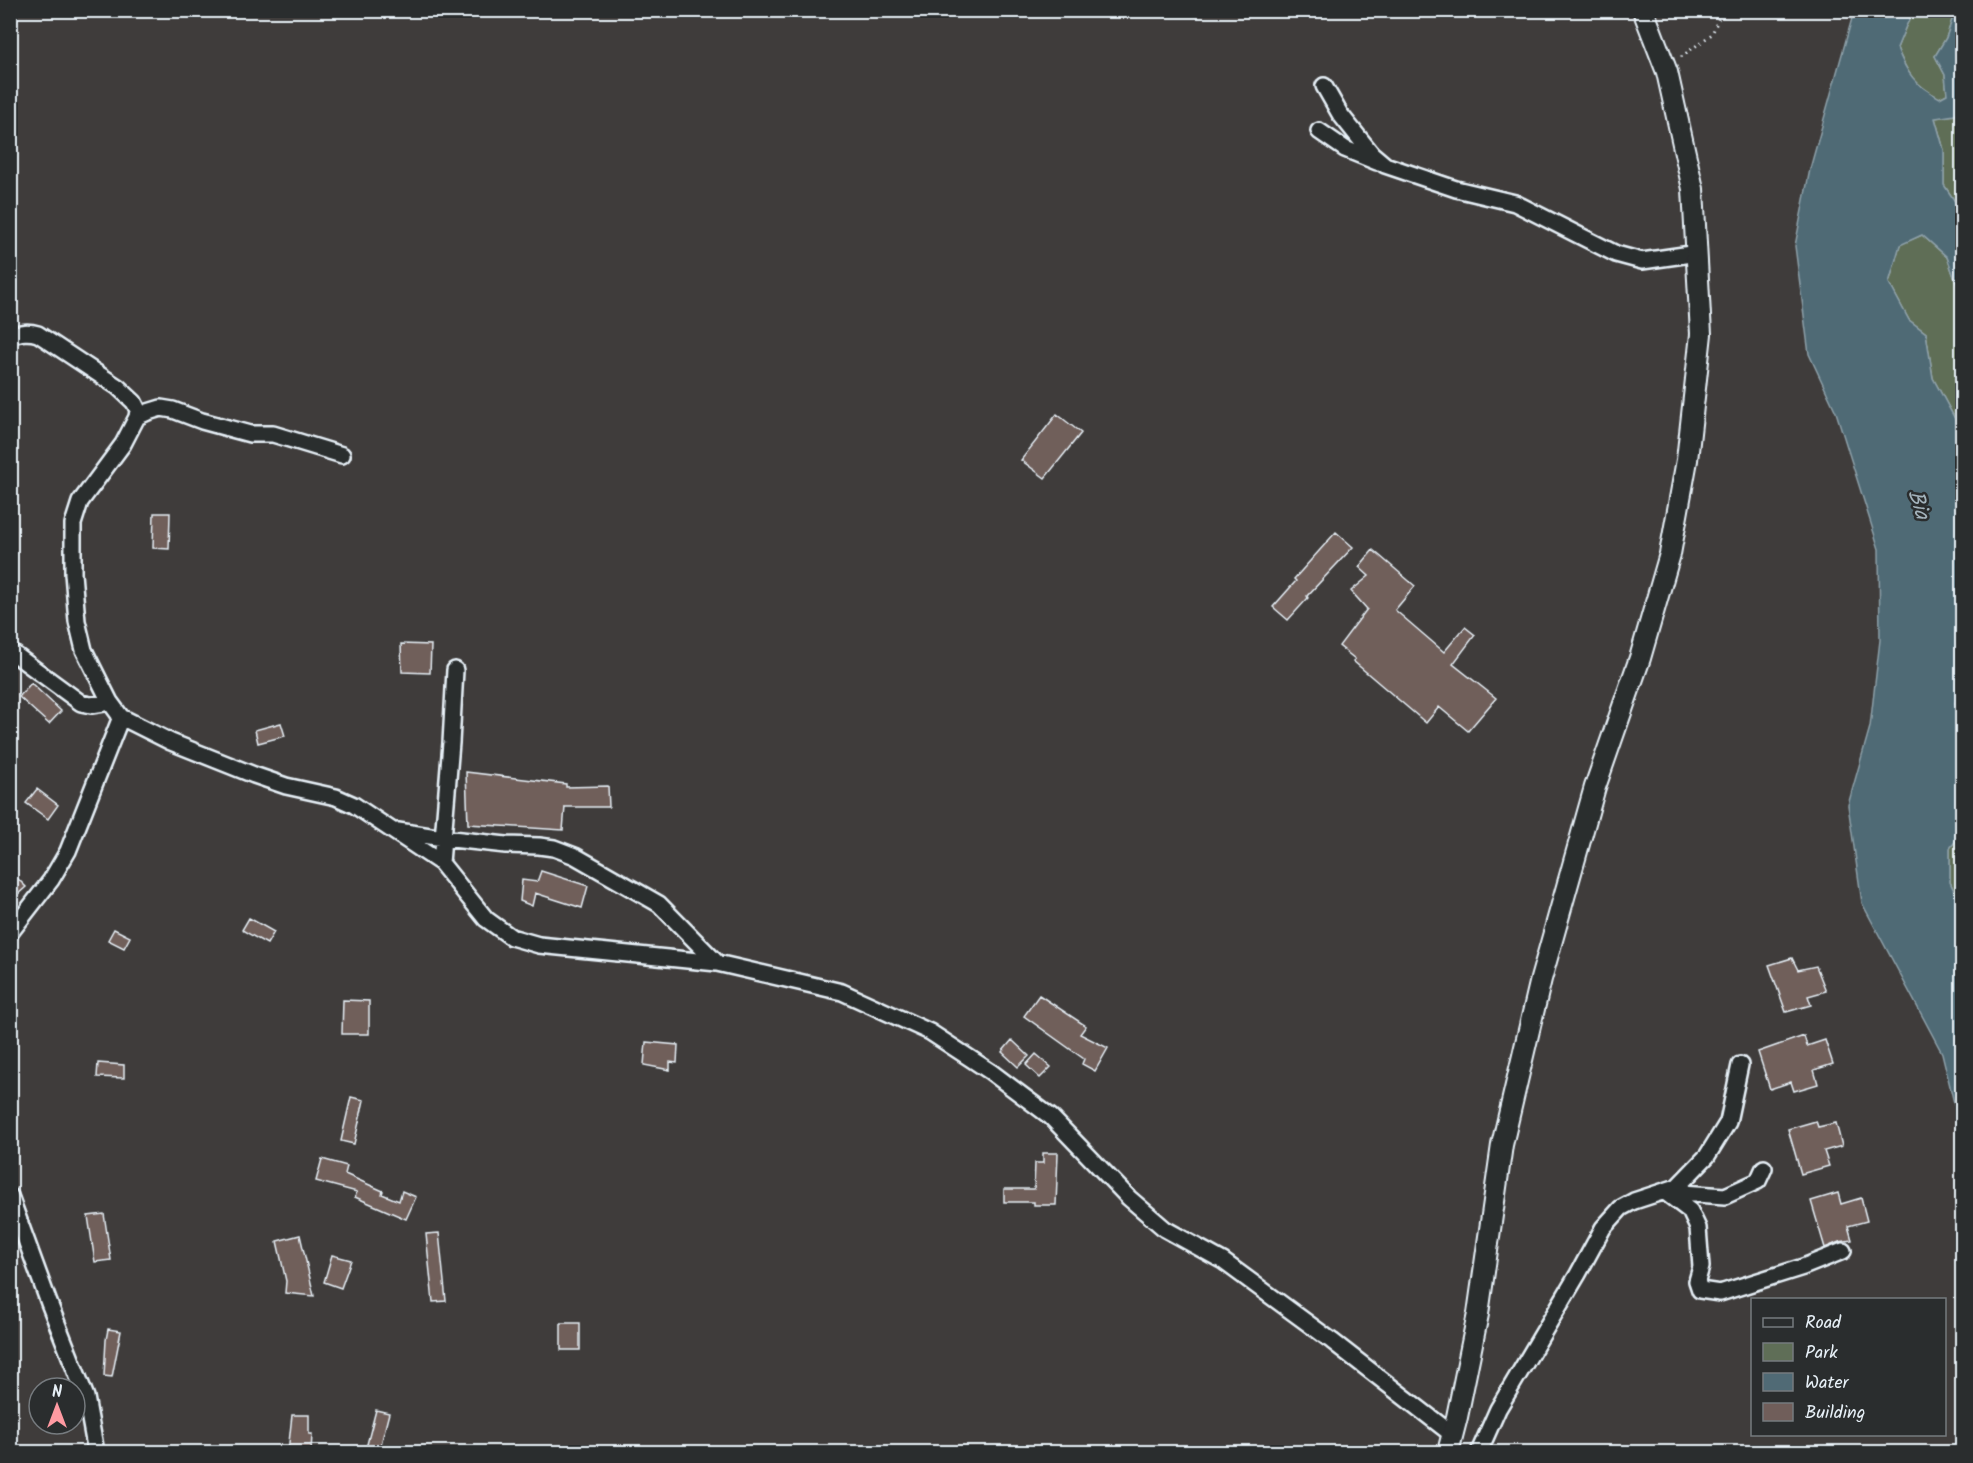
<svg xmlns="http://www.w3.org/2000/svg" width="1973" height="1463" viewBox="0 0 1973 1463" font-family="Kalam,sans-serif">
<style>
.green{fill:#5f6e57;stroke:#a4b0a8;stroke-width:1.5}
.water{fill:#506a75;stroke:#8da0a9;stroke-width:1.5}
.building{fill:#705e5a;stroke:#e8f1f8;stroke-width:1.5}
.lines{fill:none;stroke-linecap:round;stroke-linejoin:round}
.minor-casing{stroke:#e8f1f8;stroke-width:20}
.secondary-casing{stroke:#e8f1f8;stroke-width:24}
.path{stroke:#e8f1f8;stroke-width:3;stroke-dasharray:1.5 4.5;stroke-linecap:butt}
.minor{stroke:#2a2d2e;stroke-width:15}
.secondary{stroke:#2a2d2e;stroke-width:20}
.labels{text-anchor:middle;stroke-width:5;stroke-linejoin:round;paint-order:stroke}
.water-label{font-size:22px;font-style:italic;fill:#a4b4bd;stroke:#2a2d2e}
</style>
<rect width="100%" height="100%" fill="#3f3c3b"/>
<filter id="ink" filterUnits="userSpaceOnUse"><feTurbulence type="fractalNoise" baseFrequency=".0167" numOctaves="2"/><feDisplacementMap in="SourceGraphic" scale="12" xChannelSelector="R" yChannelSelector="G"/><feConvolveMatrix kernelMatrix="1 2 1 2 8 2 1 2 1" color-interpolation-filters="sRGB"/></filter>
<g filter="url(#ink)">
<path class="green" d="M1914,11h41l-9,27 -11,18 10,19 2,19 -8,4c-25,-14 -31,-23 -42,-50l9,-22z
M1962,104v108l-18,-27v-35l-9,-32 20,-3z
M1922,235l25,22 13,36 -3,36 5,5v98l-29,-54 -7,-45 -17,-13 -20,-37 11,-39z
M1962,833v75l-12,-26v-34z"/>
<path class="water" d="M1854,11h60l-8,15 -9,22c10,26 18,37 43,50l7,-4 -2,-19 -10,-19 11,-18 9,-27h7v93l-7,11 -20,3 9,32v35l18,27v122l-5,-5 3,-36 -13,-36 -25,-22 -22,10 -11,38 20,37 17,13 7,45 29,54v252l-7,19 7,9v121l-12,15v34l12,26v228l-20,-83 -80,-150 -14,-98 22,-78 10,-87 -1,-91 -43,-137 -27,-58 -14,-108 15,-77z"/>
<path class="building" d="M1057,414l24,19 -36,45 -24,-18z
M154,513h16l-1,36 -16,-1z
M1336,532l17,15 -46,49 1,2 -20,22 -15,-13 23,-26 -2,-2z
M1373,550l42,36 -20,24 49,42 21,-25 10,8 -22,29 43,34 -28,33 -29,-24 -13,16 -73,-62 2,-2 -16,-13 28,-37 -16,-18 18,-15 -10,-9z
M401,644l30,1 -1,28 -28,-1z
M31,683l30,28 -12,13 -30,-27z
M281,723l4,13 -27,7 -3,-13z
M466,772l100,12v3l42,-1 1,21h-44l-2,23 -95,-6z
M37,789l21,16 -10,14 -22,-16z
M10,871l16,16 -16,14z
M541,871l47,15 -6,22 -47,-15 -3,13 -12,-5 2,-21 15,2z
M249,918l25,14 -7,12 -25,-14z
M114,929l16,8 -6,11 -16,-8z
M1792,958l6,12 18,-4 10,25 -18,5 3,9 -25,7 -17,-47z
M1039,995l47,31 -6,8 28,14 -13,23 -13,-7 2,-5 -60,-43z
M343,1000l26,1v33h-27z
M1804,1036l3,10 18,-6 8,24 -19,6 4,14 -24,7 -3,-9 -21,7 -12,-37z
M1012,1040l17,16 -11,11 -16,-15z
M646,1042l32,3 -1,18 -7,-1v8l-26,-5z
M1036,1054l15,13 -11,11 -14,-13z
M98,1063l26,2v13l-27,-1z
M351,1097l13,3 -10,44 -13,-3z
M1816,1121l2,6 18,-4 6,23 -18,5 5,15 -28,8 -13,-45z
M1043,1153h15l-2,52h-22v-3h-30v-13h30l1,-26h8z
M322,1159l25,7 -2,8 38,17 -1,3 17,7 3,-10 14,6 -10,22 -51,-22 2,-5 -41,-11z
M1838,1193l3,11 20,-6 6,23 -19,5 4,14 -13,2 -14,6 -14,-47z
M104,1214l7,46 -16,2 -7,-46z
M439,1233l7,68 -13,1 -7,-68z
M300,1235l14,61 -29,-3 1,-12 -9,-40z
M332,1255l19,5 -10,28 -17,-6z
M561,1323h19v27h-19z
M108,1329l13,2 -9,46 -8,-1 2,-36z
M376,1410l13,3 -10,39h-14z
M292,1415h17v19h3l-1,18h-23z"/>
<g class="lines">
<g class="minor-casing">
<path id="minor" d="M1324,86l16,28 32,40 13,11 71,24 59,14 101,51 26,7 56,-8
M1319,131l26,18 32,13
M10,336c11,-4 18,-5 28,-2l80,53 16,15 4,8 -1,7 -14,27 -43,58 -7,22v49l4,48 7,29 26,52 11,15 50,25 83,33 32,11 50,11 18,8 87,58 45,56 25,18 28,8 178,18 125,29 88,40 61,40 60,45 78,81 36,31 58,32 109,80 121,94
M137,417l11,-5 13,-4 12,2 29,11 48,13h23l69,21
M10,651l71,52 10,2 19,-3
M398,831l45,7 63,7 33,1 15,2 21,8 84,48 58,59
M441,863l10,-120 4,-73
M10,933l41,-53 17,-29 53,-134
M1665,1192l25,19 8,17 3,39 -4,14 3,9 20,3 83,-26 40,-16
M1668,1192l57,4 33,-15 6,-13
M10,1196l39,107 37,94 10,55
M1479,1452l19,-43 80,-135 25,-46 18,-20 13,-7 43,-14 30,-31 21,-34 12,-57"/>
</g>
<g class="secondary-casing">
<path id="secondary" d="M1448,1452l9,-35 21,-103 24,-169 39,-166 54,-192 45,-129 30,-104 17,-94 14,-126 -8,-145 -26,-117 -24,-62"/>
</g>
<path class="path" d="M1681,57l31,-23 10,-24"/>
<use href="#minor" class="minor"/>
<use href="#secondary" class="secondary"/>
</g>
</g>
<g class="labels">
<g class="water-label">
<text transform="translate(1920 504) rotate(73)" y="8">Bia</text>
</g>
</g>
<rect width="1973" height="1463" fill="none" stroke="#2a2d2e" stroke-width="36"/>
<rect x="18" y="18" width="1937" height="1427" fill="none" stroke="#e8f1f8" stroke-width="2" filter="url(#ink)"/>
<rect x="1751" y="1298" width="195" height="138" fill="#2a2d2e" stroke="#767b7f" stroke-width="1.5"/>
<rect x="1763" y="1318" width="30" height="9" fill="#2a2d2e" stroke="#767b7f" stroke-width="1.5"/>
<text x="1805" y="1328" font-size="18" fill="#e8f1f8">Road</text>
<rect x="1763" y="1343" width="30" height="18" fill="#5f6e57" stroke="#767b7f" stroke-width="1.5"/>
<text x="1805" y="1358" font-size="18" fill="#e8f1f8">Park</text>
<rect x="1763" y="1373" width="30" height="18" fill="#506a75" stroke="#767b7f" stroke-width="1.5"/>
<text x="1805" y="1388" font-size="18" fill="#e8f1f8">Water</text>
<rect x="1763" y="1403" width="30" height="18" fill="#705e5a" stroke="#767b7f" stroke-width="1.5"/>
<text x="1805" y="1418" font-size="18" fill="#e8f1f8">Building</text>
<g transform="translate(57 1406)"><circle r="28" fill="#2a2d2e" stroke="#767b7f" stroke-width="1.5"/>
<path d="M0-4.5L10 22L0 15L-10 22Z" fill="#ff9aa2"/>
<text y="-9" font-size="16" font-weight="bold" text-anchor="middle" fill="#e8f1f8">N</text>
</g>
</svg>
